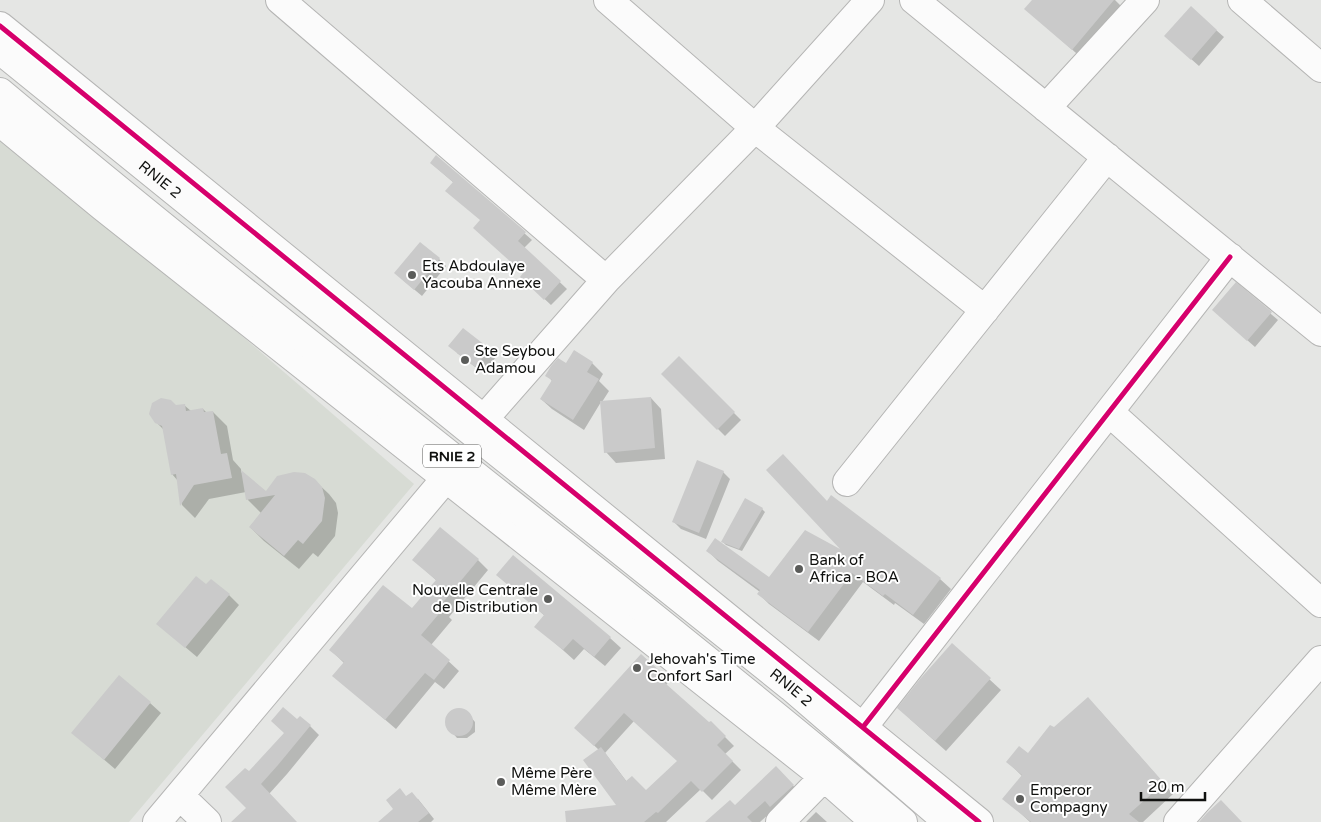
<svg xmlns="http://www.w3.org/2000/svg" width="1321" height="822" viewBox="0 0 1321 822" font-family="'Varela Round',sans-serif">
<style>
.built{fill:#d7dbd4}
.shadow{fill:#0003;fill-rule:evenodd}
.building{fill:#cacaca}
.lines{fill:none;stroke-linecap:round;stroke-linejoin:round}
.minor-casing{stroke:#b5b5b4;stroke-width:30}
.highway-casing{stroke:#b5b5b4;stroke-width:30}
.minor{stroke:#fbfbfb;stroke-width:28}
.highway{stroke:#fbfbfb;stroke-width:28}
.cycleway-casing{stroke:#fff;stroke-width:8}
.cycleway{stroke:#d6006c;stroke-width:5}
.poi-dot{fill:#5b5c5a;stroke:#fff;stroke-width:2}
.labels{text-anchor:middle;stroke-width:4;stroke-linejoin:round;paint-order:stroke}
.shield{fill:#fff;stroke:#585857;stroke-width:1}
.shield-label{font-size:14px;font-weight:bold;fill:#10110f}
.street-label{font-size:15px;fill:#10110f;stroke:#fff}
.poi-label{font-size:15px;fill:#10110f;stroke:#fff;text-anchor:start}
</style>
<rect width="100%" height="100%" fill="#e5e6e4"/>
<path class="built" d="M0,134l99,79 315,271 -285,338h-129z"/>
<path class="shadow" d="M1034,0h81l10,10 -41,50 -58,-51z
M1216,30l8,7 -25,29 -26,-23z
M437,157l95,83 -8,8 43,41 -16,16 -30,-28 3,-3 -42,-53 -28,-38 -23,-20z
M439,259l7,7 -24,30 -19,-16z
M1236,284l42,36 -23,27 -34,-30z
M463,330l33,27 -13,16 -26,-20z
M679,358l62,62 -16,16 -62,-62z
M592,363l11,11 -4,7 10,10 -7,11 49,-4 10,11 4,50 -49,4 -10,-11 -5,-50 -17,28 -32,-21 -11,-10 11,-18 -5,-6 19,-10z
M184,405l7,6 12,-2 4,4 6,-1 14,14 6,34 8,9v3l25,20 48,-12 15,14 7,9 2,10 -3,23 -17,21 -5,-4 -14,16 -35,-28 -14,-14 11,-14 -13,-13 -2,-8 -37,7 -14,19 -13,-13 -4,-24 -6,-7 -8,-44 -8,-8 20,-16z
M723,472l7,7 -24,60 -25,-10 -7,-7z
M831,497l109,82 11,10 -27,35 -29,-21 -1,2 -31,-23 -44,59 -50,-37 -10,-10 1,-2 -42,-31 -10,-10 62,28 75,-26 -18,-51z
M762,509l3,3 -23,39 -16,-6 -3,-3z
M414,560h64l10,10 -39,47 3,3 -21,25 28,26 -15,18 -9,-7 -39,47 -62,-53 10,-13 -13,-13 81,-40 25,-29z
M498,575l112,63 11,10 -16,18 -21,-17 -10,11 -38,-34 9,-10z
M229,595l10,10 -42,52 -39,-33z
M952,645l49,45 -55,61 -36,-32z
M660,673l9,8 -3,4 43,39 2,-1 23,23 -9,8 16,16 -29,30 -11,-11 -35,33h-87l39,-16 -19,-56 -14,-13zM634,721l45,40 -33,31 -19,-10 -22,-29z
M150,703l11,10 -46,56 -42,-36z
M455,710h10l10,12v10l-8,6h-10l-10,-12 1,-10z
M1099,710l74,84 -30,28h-113l-26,-24 18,-22 -14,-14 20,-7 26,-26z
M297,721l13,5 9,9 -32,39 -18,20 27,28h-36l-11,-49z
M776,768l26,27 -28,14 -14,13h-53l28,-15z
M407,797l11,2 16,20 -3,3h-50z
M816,812l11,10h-21z"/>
<path class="building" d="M1032,0h82l-42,50 -48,-41z
M1191,6l26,24 -26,30 -27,-24z
M436,155l90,77 -8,9 43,40 -17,19 -24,-23 3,-4 -50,-45 7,-8 -35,-29 8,-9 -23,-19z
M420,242l20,16 -26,32 -20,-17z
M1236,282l36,30 -25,29 -35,-31z
M463,328l27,21 -15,18 -27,-21z
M574,350l19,12 -6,10 12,7 -26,41 -33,-21 12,-19 -7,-4 6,-10 7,-8 8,5z
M679,356l56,56 -18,18 -56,-56z
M651,397l4,51 -51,5 -4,-52z
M161,398l10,2 5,5 9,-1 1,7 17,-3 1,4 9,-1 8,43 6,-1 5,25 -38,7 -14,21 -4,-32 -5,1 -9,-49 -7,-3 -6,-9 3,-11z
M783,454l44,47 4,-6 110,83 -28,37 -28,-21 -2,2 -31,-23 -44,59 -51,-38 3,-4 -54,-39 9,-13 54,39 36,-47 35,19 -74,-79z
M697,460l27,11 -25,62 -27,-11z
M241,470l25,21 11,-15 17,-4 11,1 10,6 7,8 3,11 -3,23 -19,23 -5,-4 -14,16 -35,-29 26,-32 -29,5z
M745,498l18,10 -24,41 -18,-7z
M440,527l39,32 -40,48 4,2 -22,26 29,25 -16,20 -9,-7 -40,47 -53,-44 12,-14 -15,-12 54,-65 29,23 24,-28 -24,-20z
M513,555l98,82 -17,20 -21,-18 -10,11 -29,-23 10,-12 -48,-40z
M196,576l10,8 5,-5 19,15 -45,54 -29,-24z
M952,643l39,35 -56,63 -38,-33 23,-29z
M641,654l20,18 -4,4 52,46 2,-1 15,15 -9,9 16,16 -31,31 -11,-11 -33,32 -2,-1 -12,10h-78l-1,-11 51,-6 -33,-45 18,-13 25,34 6,-5 14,14 31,-29 -53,-48 -30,33 -20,-18z
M119,675l32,27 -47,58 -33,-27z
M1088,697l76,86 -35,31 10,8h-108l-29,-23 20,-24 -16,-13 13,-16 9,7 22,-28 4,2z
M283,707l14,12 3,-3 11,9 -33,40 -17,19 36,38h-66l15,-14 -21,-21 20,-19 4,3 35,-38 -13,-12z
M445 722a14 14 0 1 1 28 0a14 14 0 1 1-28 0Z
M776,766l18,19 -24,22 -5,-6 -18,16 5,5h-47l25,-22 5,5z
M400,788l6,8 6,-4 17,21 -11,9h-40l15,-13 -7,-9z
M1221,800l21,22h-43l8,-9z"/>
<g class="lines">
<g class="minor-casing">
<path id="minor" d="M280,0l326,280
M608,0l147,128 230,182
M914,0l407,332
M1242,0l79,68
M0,26l979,796
M1046,108l99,-108
M0,122l103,85 721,570 51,45
M1109,412l212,191
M483,420l123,-140 149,-152 115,-128
M847,482l260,-325
M863,727l367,-470
M180,796l27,26
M157,822l289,-344
M780,822l44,-45
M1178,822l143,-162"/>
</g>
<g class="highway-casing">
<g id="highway">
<path id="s1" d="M0,50l467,378 324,259 157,135"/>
<path d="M0,92c210,176 427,344 641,515 88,71 176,141 262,215"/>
</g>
</g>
<use href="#minor" class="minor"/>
<use href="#highway" class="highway"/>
<g class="cycleway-casing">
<path id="cycleway" d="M0,26l979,796
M863,727l367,-470"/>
</g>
<use href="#cycleway" class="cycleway"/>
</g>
<g class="poi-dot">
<circle cx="412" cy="275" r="5"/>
<circle cx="465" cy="360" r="5"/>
<circle cx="799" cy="569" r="5"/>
<circle cx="548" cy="599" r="5"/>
<circle cx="637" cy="668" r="5"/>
<circle cx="501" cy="782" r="5"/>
<circle cx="1020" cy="799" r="5"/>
</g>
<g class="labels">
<rect class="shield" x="423" y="444.5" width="58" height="23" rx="4"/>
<g class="shield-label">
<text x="452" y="461">RNIE 2</text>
</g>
<g class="street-label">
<text dy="5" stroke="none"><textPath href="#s1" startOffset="206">RNIE 2</textPath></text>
<text dy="5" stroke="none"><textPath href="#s1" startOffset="1016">RNIE 2</textPath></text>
</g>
<g class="poi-label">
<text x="422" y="271">Ets Abdoulaye<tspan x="422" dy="17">Yacouba Annexe</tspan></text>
<text x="475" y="356">Ste Seybou<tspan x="475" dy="17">Adamou</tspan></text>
<text x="809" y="565">Bank of<tspan x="809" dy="17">Africa - BOA</tspan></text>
<text x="538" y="595" text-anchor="end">Nouvelle Centrale<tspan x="538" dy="17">de Distribution</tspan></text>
<text x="647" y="664">Jehovah's Time<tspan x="647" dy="17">Confort Sarl</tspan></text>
<text x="511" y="778">Même Père<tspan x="511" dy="17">Même Mère</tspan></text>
<text x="1030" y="795">Emperor<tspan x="1030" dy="17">Compagny</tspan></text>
</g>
</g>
<path d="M1141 792v8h64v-8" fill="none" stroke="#10110f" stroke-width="2.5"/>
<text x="1148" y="792" font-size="15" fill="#10110f" stroke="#ffffff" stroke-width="4" paint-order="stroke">20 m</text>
</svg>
